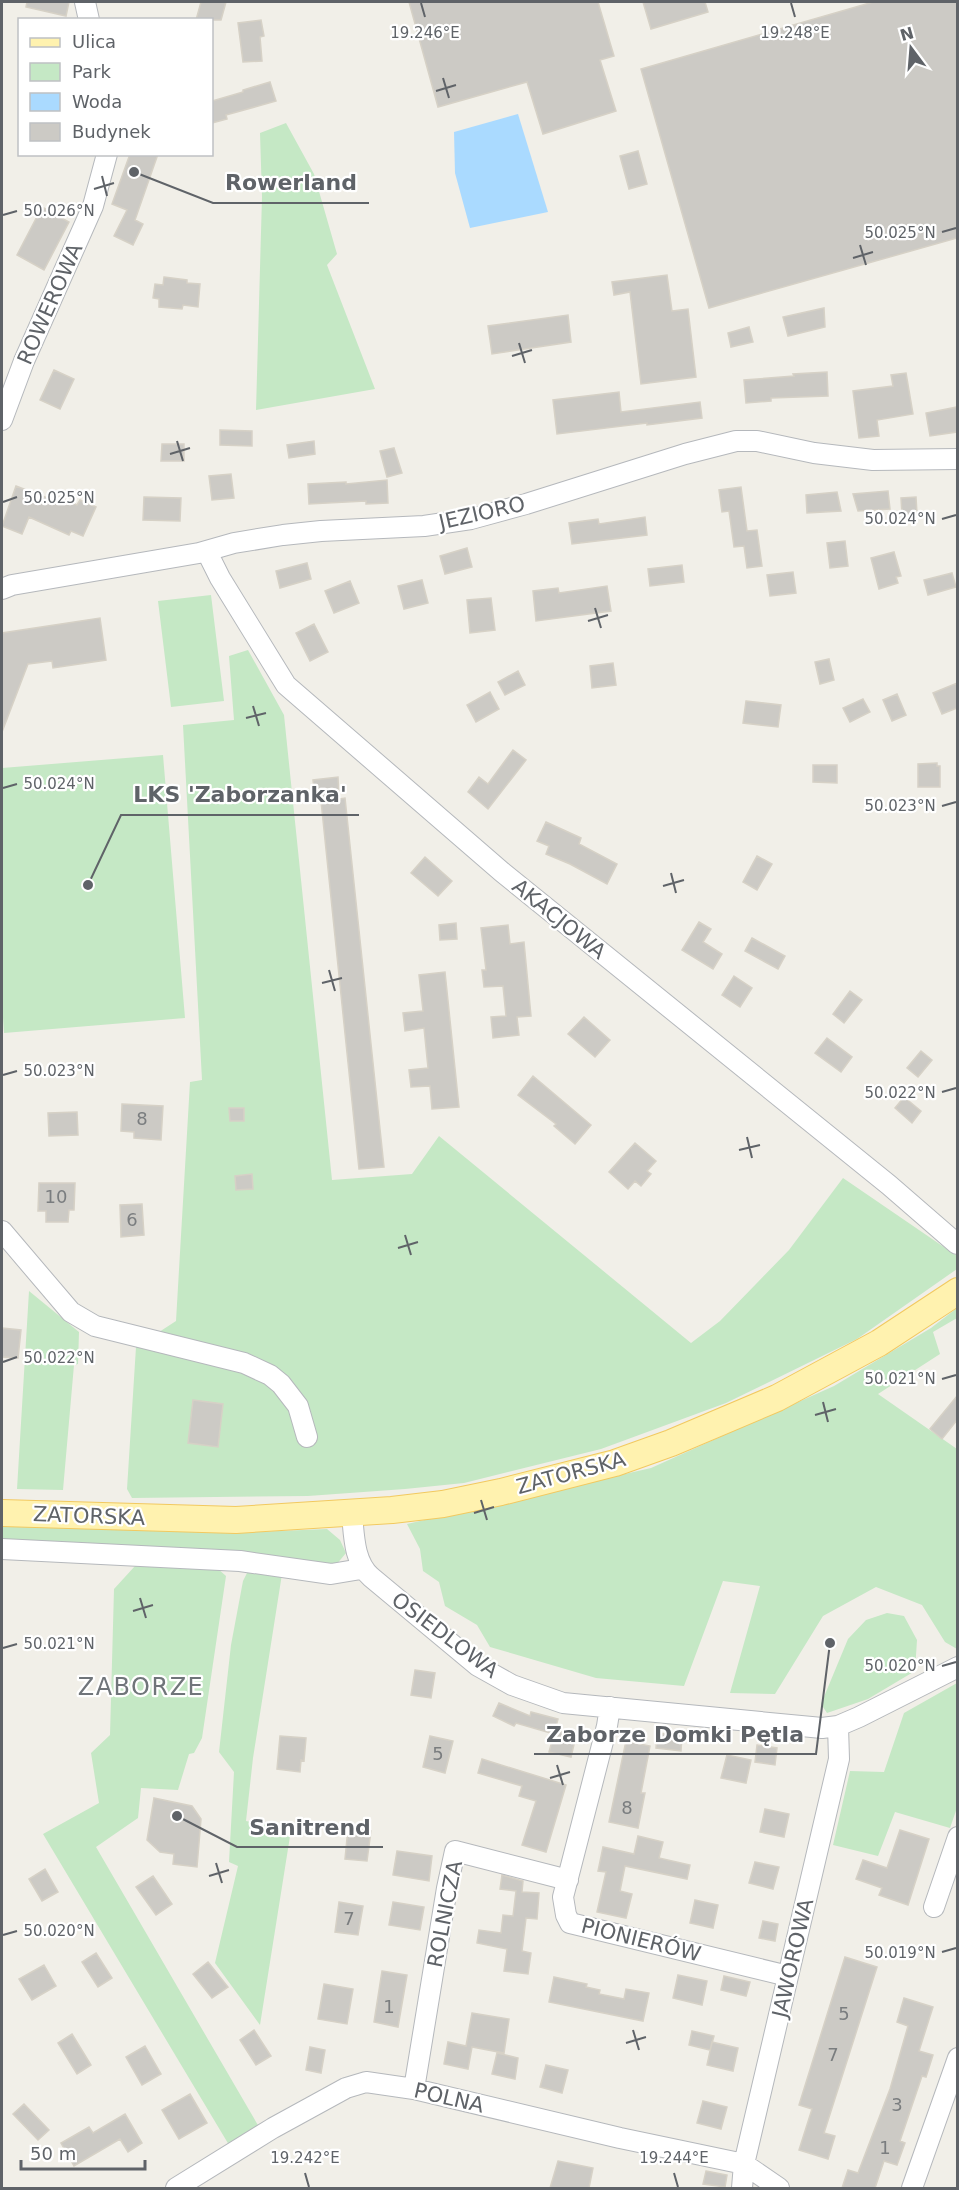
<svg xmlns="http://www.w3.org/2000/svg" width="959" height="2190" viewBox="0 0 959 2190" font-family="'DejaVu Sans',sans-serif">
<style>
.green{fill:#c5e8c5}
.water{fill:#aadaff}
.building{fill:#cccac5;stroke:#d6d1c6;stroke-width:1.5}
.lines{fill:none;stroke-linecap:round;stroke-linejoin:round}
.minor-casing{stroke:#b5b8bc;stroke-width:22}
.major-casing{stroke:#f2c960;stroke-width:28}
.minor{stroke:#fff;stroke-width:20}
.major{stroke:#fff2af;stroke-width:26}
.ticks{fill:none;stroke:#5f6368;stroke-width:2}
.labels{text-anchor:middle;stroke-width:4.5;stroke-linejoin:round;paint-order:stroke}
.number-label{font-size:18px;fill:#7a7d7f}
.street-label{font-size:21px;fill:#5f6368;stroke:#fff}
.quarter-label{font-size:24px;letter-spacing:1.5px;fill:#70757a;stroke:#fff}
.ticks-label{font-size:15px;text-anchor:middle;fill:#5f6368;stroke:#fff;stroke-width:4.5;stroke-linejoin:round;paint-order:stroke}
.leader{fill:none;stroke:#5f6368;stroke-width:2}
.callout-dot{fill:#5f6368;stroke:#fff;stroke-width:2}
.callout-label{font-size:22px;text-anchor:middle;font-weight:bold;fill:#5f6368;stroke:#fff;stroke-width:4.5;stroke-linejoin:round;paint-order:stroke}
</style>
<rect width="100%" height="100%" fill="#f1efe8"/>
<path class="green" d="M286,123l28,51 23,80 -10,11 48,124 -119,21 6,-213 -2,-64z
M211,595l13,106 -53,6 -13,-106z
M248,650l36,65 48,465 80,-6 27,-38 252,207 29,-22 69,-71 54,-72 114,78v13l-100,70 -131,64 -125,46 -137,34 -59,6 -97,7 -176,2 -5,-9 9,-142 40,-26 14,-239 12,-2 -19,-355 51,-5 -5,-64z
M163,755l22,263 -181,15 -2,-31v-234z
M29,1291l50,41 -1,32 -4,1 -11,125 -46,-1z
M957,1308v10l-24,14 7,22 -62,40 79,55v200l-12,-7 -23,-37 -46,-18 -53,29 -48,78 -45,-1 30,-107 -37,-5 -39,105 -88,-8 -106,-31 -13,-22 -32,-19 -6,-24 -16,-11 -3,-22 -13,-25 244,-56 183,-82 97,-58z
M2,1525l225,8 100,-4 13,11 6,13 -10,12 -334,-22z
M157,1564l60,4 9,8 -24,162 -8,15 -5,1 -11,36 -37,-2 -3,30 -42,29 163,280 -30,18 -186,-311 56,-31 -8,-50 19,-18 4,-146 21,-23z
M253,1571l29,3 -29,184 -7,63 45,9 -31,195 -45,-62 23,-97 -9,-4 5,-90 -15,-20 12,-107 12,-64 4,-8z
M887,1613l17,3 13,24 -2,31 -47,28 -41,14 -6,-9 27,-65 18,-19z
M957,1683l1,122 -8,23 -55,-16 -17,44 -45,-11 17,-74 34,1 20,-59z"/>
<path class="water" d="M518,114l30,98 -78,16 -15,-55 -1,-41z"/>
<path class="building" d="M27,2h42l-3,14 -40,-9z
M201,2h25l-5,18h-25z
M409,2h189l16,54 -14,4 16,51 -73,23 -16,-52 -89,25z
M643,2h62l3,10 -57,17z
M873,2h84v236l-248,70 -68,-239z
M261,20l3,16 -4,1 2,24 -19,1 -5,-39z
M270,82l6,19 -50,14 1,4 -15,4v-22l31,-9v-2z
M638,151l9,33 -18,5 -9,-33z
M130,154h28l-23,66 8,4 -10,21 -19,-9 13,-26 -15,-6z
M42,207l27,15 -25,48 -27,-15z
M667,275l5,36 16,-2 8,68 -55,7 -11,-92 -16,3 -2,-13z
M164,277l23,3v3l13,1 -2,23 -15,-2 -1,4 -23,-2v-8l-6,-1 2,-14 8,1z
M824,308l1,19 -37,9 -5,-19z
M568,315l3,27 -79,12 -4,-28z
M749,327l4,15 -22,5 -3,-14z
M54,370l20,9 -14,30 -20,-9z
M827,372l1,24 -57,2v3l-25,2 -2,-23 50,-4 -1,-2z
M906,373l7,41 -36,6 2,16 -20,2 -6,-47 40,-5 -2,-11z
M619,392l2,20 79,-10 2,16 -55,7v-2l-90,11 -4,-34z
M957,407v25l-27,4 -4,-23z
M220,430l32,1v15l-32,-1z
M314,441l1,13 -26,4 -2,-13z
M162,444h22v17h-23z
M394,448l8,25 -15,4 -7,-26z
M231,474l3,24 -22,2 -3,-24z
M387,480l1,23 -22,1v-3l-57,3 -1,-20 38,-2v2z
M16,486l42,16 2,-5 17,8 3,-5 16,7 -13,29 -12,-5 -2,4 -40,-18 -7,17 -20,-8z
M741,487l6,44 10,-1 5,36 -15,2 -3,-22 -10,1 -5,-36 -7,1 -3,-22z
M888,491l2,18 -32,2 -5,-17z
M837,492l4,19 -34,2 -1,-18z
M144,497l37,1 -1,23 -37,-1z
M916,497l1,17 -15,1 -1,-17z
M645,517l2,18 -75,9 -3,-21 29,-4 1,5z
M845,541l3,25 -18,2 -3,-25z
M467,548l5,19 -27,7 -5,-18z
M894,552l7,24 -5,1 2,6 -19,6 -8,-31z
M307,563l4,16 -31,9 -4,-17z
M682,565l2,17 -34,4 -2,-17z
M793,572l3,21 -26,3 -3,-21z
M952,573l4,14 -28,8 -4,-15z
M422,580l6,23 -24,6 -6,-23z
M350,581l9,22 -25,10 -9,-22z
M607,586l4,25 -75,10 -3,-30 25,-3 1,5z
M491,598l4,32 -25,3 -3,-33z
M100,618l6,42 -53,8 -1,-7 -24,3 -26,68v-99z
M314,624l14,28 -18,9 -14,-28z
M829,659l5,21 -14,4 -5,-22z
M613,663l3,22 -24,3 -2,-22z
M518,671l7,14 -20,10 -7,-13z
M957,683v25l-15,6 -9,-21z
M490,692l9,17 -23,13 -9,-17z
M897,694l9,21 -14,6 -9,-21z
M863,699l7,13 -20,10 -7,-14z
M746,701l35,4 -3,22 -35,-4z
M513,750l13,10 -38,49 -20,-17 11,-15 9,7z
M937,763v3h3v21h-22v-23z
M813,765h24v18l-24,-1z
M338,777l1,22 6,-1 39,369 -25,2 -38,-368h-6l-2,-21z
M546,822l35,16 -2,6 38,20 -10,20 -37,-20 -24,-10 3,-8 -12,-5z
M757,856l15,8 -15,26 -14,-8z
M425,857l27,24 -14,15 -27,-23z
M699,922l12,7 -8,13 19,12 -9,15 -31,-19z
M456,923l1,16 -17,1 -1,-15z
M508,925l2,19 14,-2 7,74 -14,1 2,18 -26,3 -2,-21 15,-1 -3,-30 -19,1 -2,-17h4l-5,-42z
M752,938l33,18 -7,13 -33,-18z
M445,972l14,135 -27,2 -2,-23 -19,1 -2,-17 19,-2 -4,-40 -19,3 -2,-18 20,-2 -4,-36z
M734,976l18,12 -12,19 -18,-12z
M850,991l12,9 -18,23 -11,-9z
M584,1017l26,23 -15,17 -27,-23z
M827,1038l25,19 -11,15 -26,-19z
M921,1051l11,9 -14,17 -11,-9z
M533,1076l58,49 -16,19 -21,-18 2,-2 -38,-29z
M904,1097l17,14 -9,12 -17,-15z
M122,1104l41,2 -2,34 -27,-2v-6l-13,-1z
M229,1108h15v13h-14z
M77,1112l1,23 -29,1 -1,-23z
M635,1143l21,18 -9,10 4,3 -10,12 -6,-5 -7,8 -19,-17z
M252,1174l1,15 -17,1 -1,-14z
M39,1183h36l-1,27h-5l-1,12h-22v-11h-8z
M142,1204l2,31 -23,2 -1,-32z
M2,1328l19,2 -3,28 -16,-1z
M957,1396v24l-15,19 -12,-10z
M193,1400l30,4 -5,43 -30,-4z
M415,1670l20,3 -4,25 -20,-3z
M499,1703l31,13 1,-4 27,7 -3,11 21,6 -5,21 -22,-5 5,-18 -38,-11 -2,3 -21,-10z
M657,1733l25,3 -1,15 -25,-3z
M280,1736l26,2 -2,23 -3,-1 -1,12 -23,-3z
M430,1736l23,5 -8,32 -22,-6z
M626,1741l24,5 -9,47h4l-7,35 -29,-6z
M757,1745l20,3 -2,17 -20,-3z
M727,1755l24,5 -5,23 -25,-5z
M482,1759l84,26 -20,67 -24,-7 14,-44 -17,-5 3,-10 -44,-13z
M154,1798l38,8 9,13 -4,48 -24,-3 1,-10 -14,-2 -13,-12z
M765,1809l24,5 -5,23 -24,-5z
M348,1828l23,3 -4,30 -22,-2z
M900,1830l29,9 -21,66 -29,-10 3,-7 -26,-9 7,-19 24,8z
M638,1836l25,6 -4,16 31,7 -3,14 -62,-13 -5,25 12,3 -6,24 -29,-6 9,-40 -8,-1 5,-24 31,7z
M397,1851l35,5 -3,25 -36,-6z
M755,1862l24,5 -6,22 -24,-6z
M45,1869l13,23 -16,9 -13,-22z
M502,1875l21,6 -1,11 17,1 -2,26 -11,-1 -4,33 9,2 -3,21 -24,-3 3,-22 -30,-6 2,-13 22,3 2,-18 10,1 3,-25 -16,-2z
M153,1876l19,28 -16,11 -20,-28z
M695,1900l23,5 -5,23 -23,-5z
M339,1902l24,4 -5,29 -23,-3z
M393,1902l31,5 -4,23 -31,-5z
M763,1921l15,3 -3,17 -16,-3z
M96,1953l16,25 -14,9 -16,-25z
M845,1957l32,10 -53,166 11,3 -7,23 -29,-9 13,-41 -13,-4z
M208,1962l20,25 -16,11 -19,-24z
M44,1965l12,21 -24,14 -13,-21z
M382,1971l25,4 -9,52 -24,-5z
M678,1975l29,6 -5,24 -29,-7z
M724,1976l26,6 -4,14 -25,-6z
M554,1977l33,7 -1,3 14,3 -1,4 25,5 2,-10 23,4 -6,28 -94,-19z
M324,1984l29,5 -6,35 -29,-5z
M904,1998l29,9 -14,44 14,4 -7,22 -4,-1 -22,65 5,2 -8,22 -13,-4 -9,27h-33l6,-18 10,3 32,-84 18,-63 -11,-4z
M472,2013l37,6 -5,34 -32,-6 -4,22 -24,-5 4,-22 18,4z
M254,2030l17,26 -15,9 -16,-25z
M692,2031l22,5 -4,14 -21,-5z
M72,2034l19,31 -14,9 -19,-31z
M712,2042l26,6 -5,23 -26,-6z
M145,2046l16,28 -19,11 -16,-28z
M310,2047l15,3 -4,23 -15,-3z
M497,2053l21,5 -3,21 -23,-5z
M546,2065l22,5 -6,23 -22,-6z
M190,2094l17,29 -28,16 -17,-29z
M703,2101l24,6 -6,22 -24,-6z
M24,2104l25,26 -11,10 -25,-26z
M125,2114l17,29 -14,9 -8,-13 -46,27 -13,-23 28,-16 4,6z
M558,2161l35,7 -4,20h-39z
M706,2171l21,4 -2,12 -22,-3z"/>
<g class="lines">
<g class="minor-casing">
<path id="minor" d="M85,2l4,18
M2,420l22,-59 69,-155 14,-52
M207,552l13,26 66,107 216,187 387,313 68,59
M2,589l10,-4 187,-32 35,-10 49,-8 38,-4 103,-5 47,-7 55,-15 159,-50 51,-13h21l57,12 59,7 85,-1
M2,1231l69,81 24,14 149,37 26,12 11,9 17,22 9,31
M352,1514c2,22 2,48 19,63l107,89 34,19 51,18 259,25 16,-2 21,-9 99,-50
M2,1549l238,12 91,13 30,-5
M610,1707l-3,19 -44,171 3,18 4,8 218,53
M934,1907l24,-70
M414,2089l33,-201 8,-37 113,29
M176,2188l97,-60 73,-40 20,-6 48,7 206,49 124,26 35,24
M742,2188l2,-24 95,-405 -1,-33
M912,2188l46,-130"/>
</g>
<g class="major-casing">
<path id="major" d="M2,1513l234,7 156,-10 51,-6 58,-12 114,-29 56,-20 106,-45 102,-55 79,-52"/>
</g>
<use href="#minor" class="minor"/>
<use href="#major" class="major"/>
</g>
<path class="ticks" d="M421,3l4,14M791,3l4,14M443,78l6,20M436,91l20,-6M102,176l5,20M94,189l20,-6M3,215l14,-4M942,232l14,-4M860,245l6,20M853,258l20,-6M519,343l6,20M512,356l20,-6M177,441l6,20M170,454l20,-6M3,502l14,-5M942,519l14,-4M595,608l6,20M588,621l20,-6M253,706l6,20M246,718l20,-5M3,788l14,-4M942,806l14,-4M671,873l5,20M663,886l21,-6M329,970l6,21M322,983l20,-5M3,1075l14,-4M942,1092l14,-4M747,1137l5,21M739,1150l21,-5M405,1235l6,20M398,1248l20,-6M3,1362l14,-5M942,1379l14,-4M823,1402l5,20M815,1415l21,-6M481,1500l6,20M474,1513l20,-6M140,1598l6,20M133,1611l20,-6M3,1648l14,-4M942,1666l14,-4M557,1765l6,20M550,1778l20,-6M216,1863l6,20M209,1876l20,-6M3,1935l14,-4M942,1952l14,-4M633,2030l6,20M626,2043l20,-6M305,2173l4,14M674,2173l4,14"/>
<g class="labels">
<g class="number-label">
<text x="142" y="1125">8</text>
<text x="56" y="1203">10</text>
<text x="132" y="1226">6</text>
<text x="438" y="1760">5</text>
<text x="627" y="1814">8</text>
<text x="349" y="1925">7</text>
<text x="389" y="2013">1</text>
<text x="844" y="2020">5</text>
<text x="833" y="2061">7</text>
<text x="897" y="2111">3</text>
<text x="885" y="2154">1</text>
</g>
<g class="street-label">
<text transform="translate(50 304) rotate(-66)" y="7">ROWEROWA</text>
<text transform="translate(482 513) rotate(-13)" y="7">JEZIORO</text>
<text transform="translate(559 919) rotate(39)" y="7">AKACJOWA</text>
<text transform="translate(571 1473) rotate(-15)" y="7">ZATORSKA</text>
<text transform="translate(89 1516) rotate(2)" y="7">ZATORSKA</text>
<text transform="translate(445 1635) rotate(37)" y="7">OSIEDLOWA</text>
<text transform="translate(445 1914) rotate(-79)" y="7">ROLNICZA</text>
<text transform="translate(641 1940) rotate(14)" y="7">PIONIERÓW</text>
<text transform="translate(793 1958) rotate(-77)" y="7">JAWOROWA</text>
<text transform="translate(449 2098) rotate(13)" y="7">POLNA</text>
</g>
<g class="quarter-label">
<text x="141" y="1695">ZABORZE</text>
</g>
</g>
<g class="ticks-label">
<text x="425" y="38">19.246°E</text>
<text x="795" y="38">19.248°E</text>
<text x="59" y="216">50.026°N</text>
<text x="900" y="238">50.025°N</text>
<text x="59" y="503">50.025°N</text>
<text x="900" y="524">50.024°N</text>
<text x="59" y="789">50.024°N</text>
<text x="900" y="811">50.023°N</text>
<text x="59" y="1076">50.023°N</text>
<text x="900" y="1098">50.022°N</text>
<text x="59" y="1363">50.022°N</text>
<text x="900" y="1384">50.021°N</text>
<text x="59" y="1649">50.021°N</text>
<text x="900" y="1671">50.020°N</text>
<text x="59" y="1936">50.020°N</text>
<text x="900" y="1958">50.019°N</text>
<text x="305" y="2163">19.242°E</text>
<text x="674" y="2163">19.244°E</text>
</g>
<path class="leader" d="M134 172L213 203H369M88 885L121 815H359M830 1643L816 1754H534M177 1816L237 1847H383"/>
<g class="callout-dot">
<circle cx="134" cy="172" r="6"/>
<circle cx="88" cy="885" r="6"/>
<circle cx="830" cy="1643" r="6"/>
<circle cx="177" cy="1816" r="6"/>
</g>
<g class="callout-label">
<text x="291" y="190">Rowerland</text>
<text x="240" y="802">LKS 'Zaborzanka'</text>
<text x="675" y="1742">Zaborze Domki Pętla</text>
<text x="310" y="1835">Sanitrend</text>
</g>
<rect width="959" height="2190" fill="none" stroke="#5f6368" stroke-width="6"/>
<rect x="18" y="18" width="195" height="138" fill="#ffffff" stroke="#bfc1c3" stroke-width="1.5"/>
<rect x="30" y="38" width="30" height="9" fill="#fff2af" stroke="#bfc1c3" stroke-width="1.5"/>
<text x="72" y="48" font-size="18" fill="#5f6368">Ulica</text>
<rect x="30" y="63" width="30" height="18" fill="#c5e8c5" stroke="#bfc1c3" stroke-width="1.5"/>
<text x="72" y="78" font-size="18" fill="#5f6368">Park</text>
<rect x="30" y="93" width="30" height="18" fill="#aadaff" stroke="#bfc1c3" stroke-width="1.5"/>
<text x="72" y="108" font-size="18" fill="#5f6368">Woda</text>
<rect x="30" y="123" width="30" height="18" fill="#cccac5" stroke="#bfc1c3" stroke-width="1.5"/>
<text x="72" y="138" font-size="18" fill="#5f6368">Budynek</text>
<g transform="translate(911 48) rotate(344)" stroke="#ffffff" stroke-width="4.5" paint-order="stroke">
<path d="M0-4.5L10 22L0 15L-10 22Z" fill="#5f6368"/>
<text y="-9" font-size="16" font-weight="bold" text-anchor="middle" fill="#5f6368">N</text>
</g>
<path d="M21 2160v9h124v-9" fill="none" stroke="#5f6368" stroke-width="3"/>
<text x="30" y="2160" font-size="18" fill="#5f6368" stroke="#ffffff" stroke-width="4.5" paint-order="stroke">50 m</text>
</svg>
